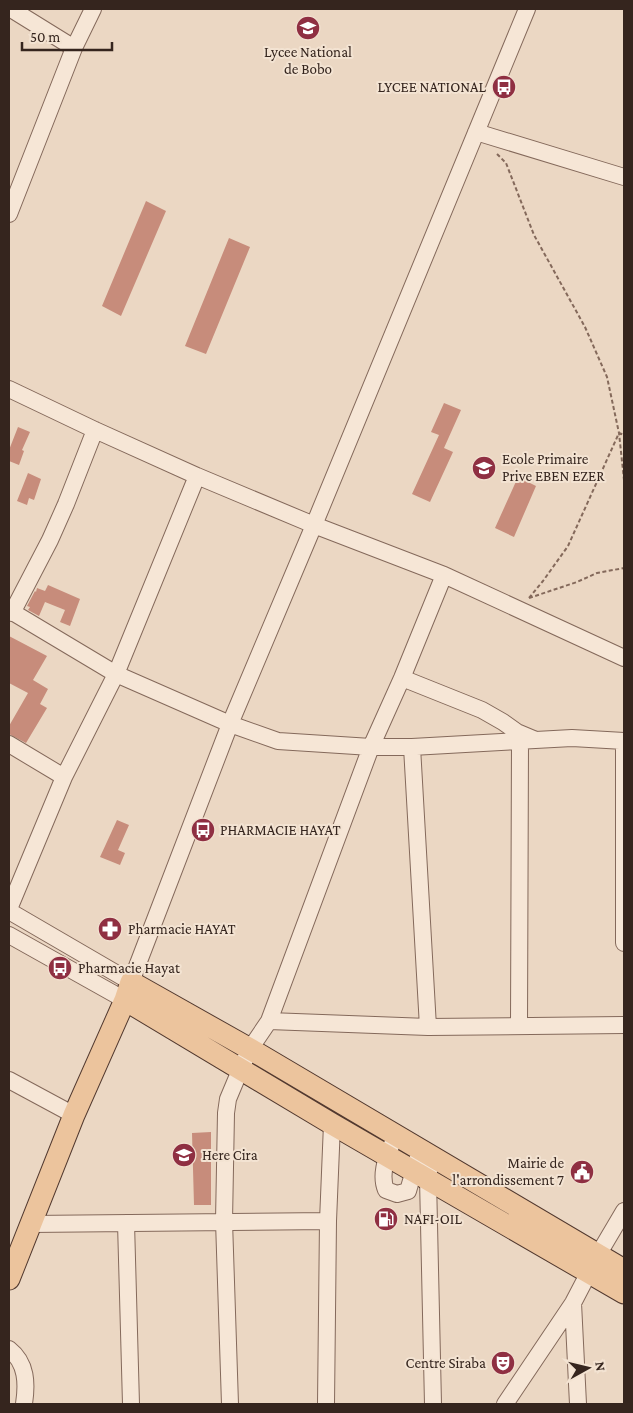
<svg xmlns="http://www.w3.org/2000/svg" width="633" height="1413" viewBox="0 0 633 1413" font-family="'Crimson Pro',serif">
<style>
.building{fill:#c78c7b}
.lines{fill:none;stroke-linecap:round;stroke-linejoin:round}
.minor-casing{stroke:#84695b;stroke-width:18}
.major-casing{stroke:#52392f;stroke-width:23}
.path{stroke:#84695b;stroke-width:2;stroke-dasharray:4 2.5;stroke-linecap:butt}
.minor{stroke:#f6e6d6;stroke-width:16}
.major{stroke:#ecc49d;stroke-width:21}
.labels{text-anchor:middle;stroke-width:4;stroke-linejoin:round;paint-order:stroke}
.poi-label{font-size:15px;fill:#35251e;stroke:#f3e3d2;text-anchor:start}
</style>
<rect width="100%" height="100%" fill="#ebd7c3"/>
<path class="building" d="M146,201l20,10 -45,105 -19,-10z
M229,238l21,9 -44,107 -21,-8z
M444,403l17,7 -17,38 9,4 -23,50 -18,-8 27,-59 -8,-3z
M18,427l12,5 -8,18 2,1 -5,14 -10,-4v-11z
M28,473l13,6 -7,21 -5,-2 -2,7 -10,-4z
M518,477l18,9 -22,51 -19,-9z
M48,585l32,14 -10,27 -10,-4 5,-12 -20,-8 -6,14 -11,-6 2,-3 -3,-1 8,-15 1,1 1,-4 8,3z
M9,636l38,20 -14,24 15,9 -8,15 7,4 -21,35 -17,-9v-8l19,-33 -19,-10z
M117,820l12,5 -11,25 7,3 -5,12 -20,-8z
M211,1132v73h-17l-2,-72z
M393,1211l1,14 -16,1 -1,-14z"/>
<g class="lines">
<g class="minor-casing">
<path id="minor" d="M11,9l63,39
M476,132l148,45
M9,214l65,-166 19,-39
M9,389l86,41 102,46 117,49 130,50 180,83
M9,610l107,64 114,50 48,17 93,6h41l160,-9 52,3
M12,613l38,-73 16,-36 29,-74
M402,678l80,32 21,12 14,10 19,8
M624,741v202
M9,744l55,33
M412,747l16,280
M9,909l55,-132 52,-103 81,-198
M9,911l122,71 99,-258 84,-199 213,-516
M9,935l116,65
M269,1021l159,6 196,-2
M519,1025l1,-283
M9,1080l65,35
M391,1146c-5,13 -11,30 -5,44l11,4 11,-3 9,-31
M431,1155l-3,24 5,225
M126,1223l5,181
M30,1224l298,-3
M573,1303l5,101
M9,1349c18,14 18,35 15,55
M230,1404l-6,-183 2,-108 2,-14 13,-31 9,-19 19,-28 102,-274 31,-69 42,-103
M326,1404l2,-183 4,-97
M505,1404l68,-101 25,-48 26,-44"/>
</g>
<g class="major-casing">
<path id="major" d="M125,1000l207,124 292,169
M9,1279l65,-164 51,-115 6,-18 119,67 374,221"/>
</g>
<path class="path" d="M497,154l9,9 28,72 51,92 22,50 12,56 5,47
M529,598l14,-17 25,-35 51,-113 5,2
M529,598l48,-16 20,-9 27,-5"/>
<use href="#minor" class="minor"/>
<use href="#major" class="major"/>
</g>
<defs>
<g id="school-disc" transform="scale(1.25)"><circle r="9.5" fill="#8f2f42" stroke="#f3e3d2"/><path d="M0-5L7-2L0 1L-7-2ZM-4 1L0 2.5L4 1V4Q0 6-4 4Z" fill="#fff"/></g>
<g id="bus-disc" transform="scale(1.25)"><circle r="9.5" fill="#8f2f42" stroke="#f3e3d2"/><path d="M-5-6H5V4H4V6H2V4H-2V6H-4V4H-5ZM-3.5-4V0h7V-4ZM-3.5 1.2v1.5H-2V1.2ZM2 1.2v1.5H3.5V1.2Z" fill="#fff"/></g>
<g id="pharmacy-disc" transform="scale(1.25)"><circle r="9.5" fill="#8f2f42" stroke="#f3e3d2"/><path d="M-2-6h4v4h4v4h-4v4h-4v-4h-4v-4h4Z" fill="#fff"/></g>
<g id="civic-disc" transform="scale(1.25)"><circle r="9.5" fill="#8f2f42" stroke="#f3e3d2"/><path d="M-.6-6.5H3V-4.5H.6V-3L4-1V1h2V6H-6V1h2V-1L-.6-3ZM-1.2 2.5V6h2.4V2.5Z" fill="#fff"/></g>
<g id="fuel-disc" transform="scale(1.25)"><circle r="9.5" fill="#8f2f42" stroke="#f3e3d2"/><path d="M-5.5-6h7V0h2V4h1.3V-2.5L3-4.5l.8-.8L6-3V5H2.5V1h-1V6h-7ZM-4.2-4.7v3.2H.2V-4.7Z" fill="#fff"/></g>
<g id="theatre-disc" transform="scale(1.25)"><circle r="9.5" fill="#8f2f42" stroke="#f3e3d2"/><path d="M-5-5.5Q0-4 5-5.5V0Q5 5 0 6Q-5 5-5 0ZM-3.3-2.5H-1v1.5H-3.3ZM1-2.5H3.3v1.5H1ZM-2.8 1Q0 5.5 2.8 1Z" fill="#fff"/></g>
</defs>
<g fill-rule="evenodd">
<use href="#school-disc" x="308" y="28"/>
<use href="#bus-disc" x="504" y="87"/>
<use href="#school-disc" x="484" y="468"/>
<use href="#bus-disc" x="203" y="830"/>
<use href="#pharmacy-disc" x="110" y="929"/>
<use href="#bus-disc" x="60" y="968"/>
<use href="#school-disc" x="184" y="1155"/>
<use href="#civic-disc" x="582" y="1172"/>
<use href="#fuel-disc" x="386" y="1219"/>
<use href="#theatre-disc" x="503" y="1363"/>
</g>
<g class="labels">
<g class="poi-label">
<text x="308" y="57" text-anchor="middle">Lycee National<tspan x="308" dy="17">de Bobo</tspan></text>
<text x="486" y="92" text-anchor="end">LYCEE NATIONAL</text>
<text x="502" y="464">Ecole Primaire<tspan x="502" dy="17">Prive EBEN EZER</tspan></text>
<text x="220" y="835">PHARMACIE HAYAT</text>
<text x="128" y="934">Pharmacie HAYAT</text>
<text x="78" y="973">Pharmacie Hayat</text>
<text x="202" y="1160">Here Cira</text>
<text x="564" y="1168" text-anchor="end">Mairie de<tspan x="564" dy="17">l'arrondissement 7</tspan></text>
<text x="404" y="1224">NAFI-OIL</text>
<text x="486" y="1368" text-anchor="end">Centre Siraba</text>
</g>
</g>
<rect width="633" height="1413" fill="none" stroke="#35251e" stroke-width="20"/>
<g transform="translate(588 1368) rotate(82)" stroke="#f3e3d2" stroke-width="4" paint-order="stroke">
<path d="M0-4L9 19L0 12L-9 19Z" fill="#35251e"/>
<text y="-8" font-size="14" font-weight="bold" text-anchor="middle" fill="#35251e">N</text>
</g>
<path d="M22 42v8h90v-8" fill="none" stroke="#35251e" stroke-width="2.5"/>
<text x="30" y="42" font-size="15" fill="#35251e" stroke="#f3e3d2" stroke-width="4" paint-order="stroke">50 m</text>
</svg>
